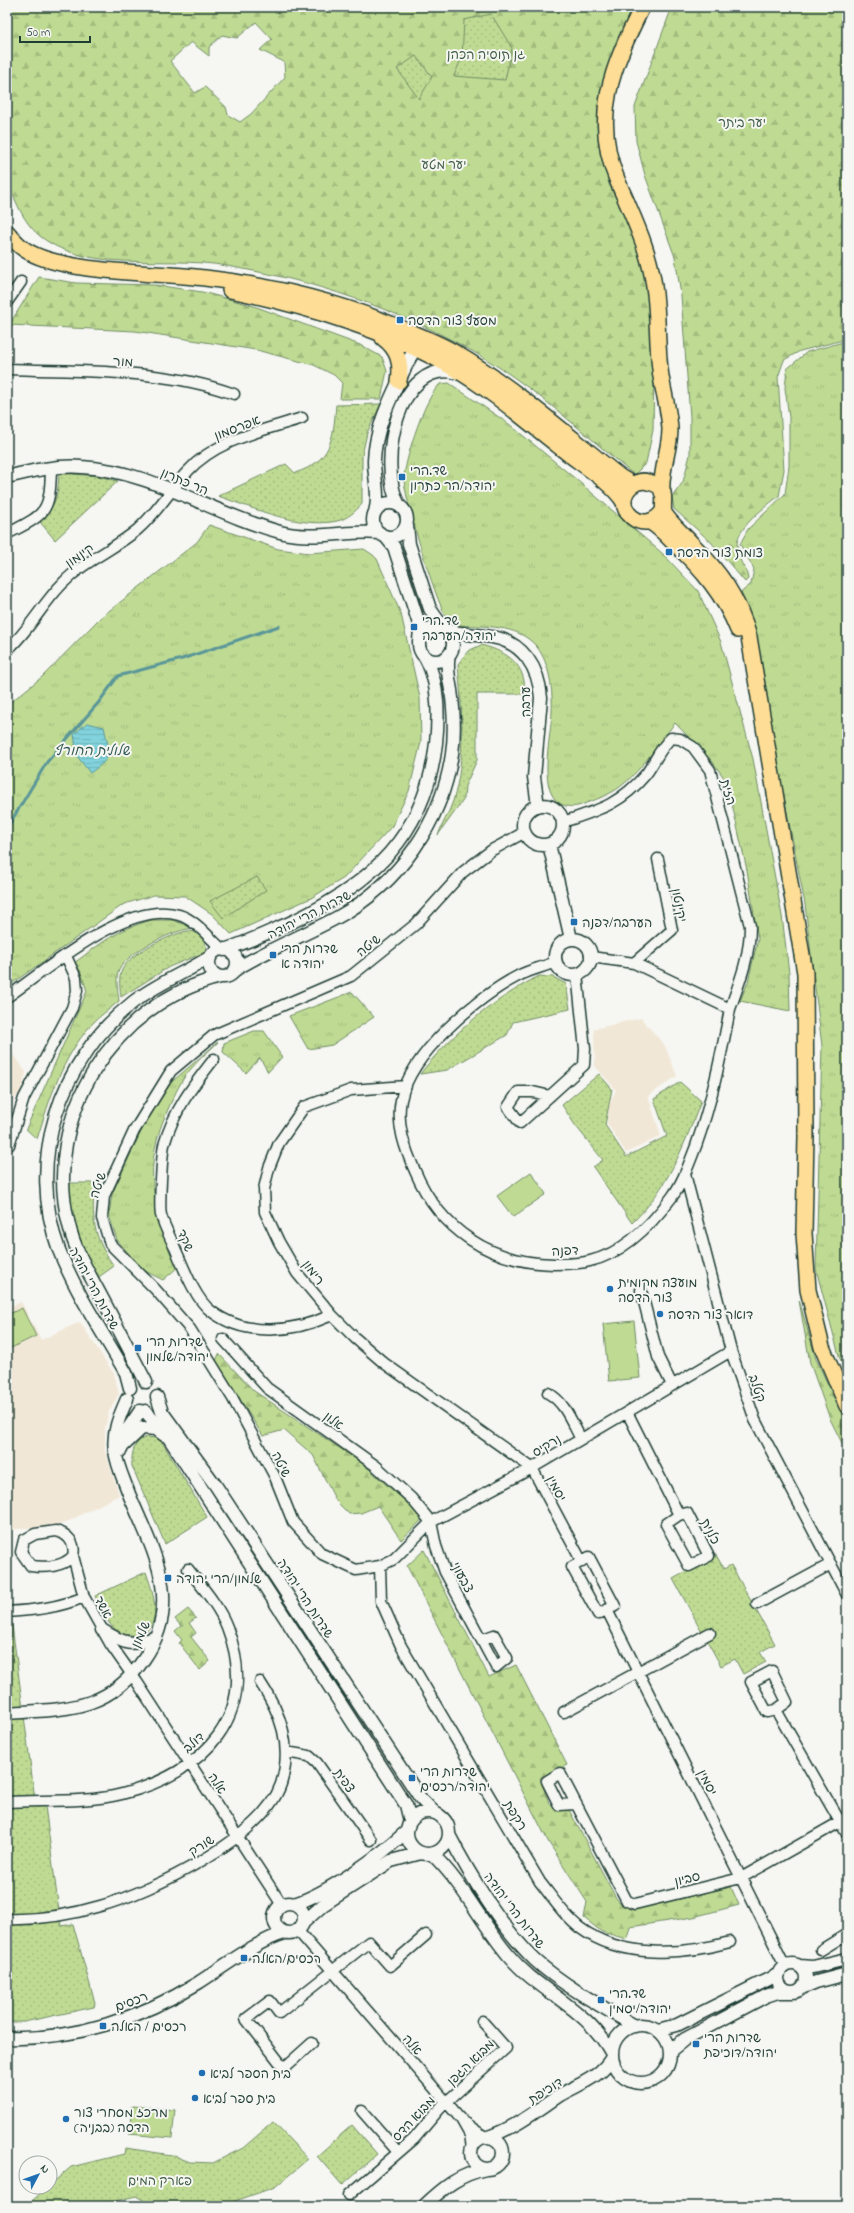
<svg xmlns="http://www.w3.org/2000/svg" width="854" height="2213" viewBox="0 0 854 2213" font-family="'Indie Flower','Playpen Sans Hebrew',sans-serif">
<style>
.built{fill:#f1e7d6}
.grass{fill:url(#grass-tufts);stroke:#6f8c64}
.forest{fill:url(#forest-firs);stroke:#6f8c64;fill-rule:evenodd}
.park{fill:url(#park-dots);stroke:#6f8c64}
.garden{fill:#bfdb93;stroke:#6f8c64}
.water{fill:url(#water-rules);stroke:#5a9699}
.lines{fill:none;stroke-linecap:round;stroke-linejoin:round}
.stream{stroke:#5a9699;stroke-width:3}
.minor-casing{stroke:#1f3d34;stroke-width:13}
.tertiary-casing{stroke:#1f3d34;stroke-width:15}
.primary-casing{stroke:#1f3d34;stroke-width:18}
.minor{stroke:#f6f6f2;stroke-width:10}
.tertiary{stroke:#f6f6f2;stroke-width:12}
.primary{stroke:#fedd96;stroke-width:15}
.poi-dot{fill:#1f6fb2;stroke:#f6f6f2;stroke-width:1.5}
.labels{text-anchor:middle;stroke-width:4;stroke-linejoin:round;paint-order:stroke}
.park-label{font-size:13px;fill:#3f5d47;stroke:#f6f6f2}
.poi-label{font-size:13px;fill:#1f3d34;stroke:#f6f6f2;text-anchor:start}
.street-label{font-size:13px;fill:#1f3d34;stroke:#f6f6f2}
.water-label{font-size:14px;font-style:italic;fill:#335b56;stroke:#f6f6f2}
</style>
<defs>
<pattern id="grass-tufts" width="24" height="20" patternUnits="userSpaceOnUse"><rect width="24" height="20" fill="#bfdb93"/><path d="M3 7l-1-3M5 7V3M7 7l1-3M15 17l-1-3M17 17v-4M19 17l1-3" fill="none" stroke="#a4bd7f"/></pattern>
<pattern id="forest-firs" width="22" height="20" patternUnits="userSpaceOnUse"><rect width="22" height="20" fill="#bfdb93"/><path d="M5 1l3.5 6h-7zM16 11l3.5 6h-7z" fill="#a4bd7f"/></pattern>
<pattern id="park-dots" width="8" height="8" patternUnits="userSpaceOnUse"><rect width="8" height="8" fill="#bfdb93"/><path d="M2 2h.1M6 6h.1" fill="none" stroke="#a4bd7f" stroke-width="1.8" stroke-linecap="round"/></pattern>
<pattern id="water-rules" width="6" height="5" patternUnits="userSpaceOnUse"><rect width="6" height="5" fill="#81d2dc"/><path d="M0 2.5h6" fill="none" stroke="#6fb5bd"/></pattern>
</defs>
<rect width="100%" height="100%" fill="#f6f6f2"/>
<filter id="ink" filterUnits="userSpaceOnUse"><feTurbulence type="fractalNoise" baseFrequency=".025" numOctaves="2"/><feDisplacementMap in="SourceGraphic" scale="8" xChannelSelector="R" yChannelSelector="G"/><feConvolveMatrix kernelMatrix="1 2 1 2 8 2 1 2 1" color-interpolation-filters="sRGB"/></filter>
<g filter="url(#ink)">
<path class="built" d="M641,1018l24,28 12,30 -29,20 13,40 -35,17 -19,-30 2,-17 7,-16 -21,-24 -1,-37z
M7,1047l19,25 -5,20 -14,14z
M21,1302l20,38 39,-18 34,52 5,20 -10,17 -4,17v23l14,44 -56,29 -56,6v-222z"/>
<path class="grass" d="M847,341v1029l-7,-11 -24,-90 6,-223 -17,-142 -45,-230 -23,-78 14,-12 3,-15 -14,-25 8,-15 37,-35 4,-28v-49l-4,-29 2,-19 20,-17z
M449,383l60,41 69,57 85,73 35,37 23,51 32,117 29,157 7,57 1,38 -50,-10 8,-19 10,-43 -11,-69 -20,-88 -15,-21 -37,-38c-17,21 -40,57 -63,69 -10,6 -21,9 -31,13 -6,2 -8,2 -15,1 -32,-8 -14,-72 -14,-95 1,-20 -2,-47 -15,-64 -20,-24 -54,-20 -82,-22 -3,-3 -7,-6 -9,-9 -10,-14 -44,-124 -42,-140 3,-22 20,-77 36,-92z
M209,525l69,24 31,4 55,-4 9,6 4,4 24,55 19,84 1,44 -12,49 -17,35 -48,52 -33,20 -80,36 -19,-20 -27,-18 -31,-1 -30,9 -117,83v-282l35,-28 58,-59 97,-76z
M152,920h20l23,8c-20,1 -67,23 -76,42 -4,8 -1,22 0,31 -9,8 -20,15 -28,24 -29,33 -41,73 -54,114l-11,-10 61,-138 -7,-21 -6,-7c29,-21 42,-33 78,-43z
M352,992l22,25 -42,28 -24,4 -19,-33z
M254,1031h10l18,26 -14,15 -8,-14 -14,15 -23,-21 1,-9z
M218,1042c-9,9 -20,18 -28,28 -9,10 -15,24 -21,37 -28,59 -17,102 9,160l-15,13 -20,-10 -26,-30 -8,-25 3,-21 41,-88 14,-20z"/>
<path class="forest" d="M7,7h631l-37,142 8,35 28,57 12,52 5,76 -1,61 -7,33 -12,12c-40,-33 -79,-69 -122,-99 -70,-49 -173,-89 -258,-105 -17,-3 -34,-7 -51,-8 -39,-3 -85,2 -123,-8 -47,-13 -58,-34 -73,-77zM256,22l16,17 -12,11 24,12 1,15 -34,37 -11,8 -12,-7 -2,-8 -21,-20 -10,6 -25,-32 21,-19 18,14v-9l13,-12 15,3z
M672,7h175v332l-47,12 -16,9 -6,17 6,93 -5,26c-13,10 -40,30 -42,47 0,4 2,11 3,16 2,7 7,11 8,20l-3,3 -34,-40 -37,-33 -2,-12 11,-15 7,-27v-38l-9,-122 -6,-38 -30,-82 -9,-34 -1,-34z
M39,277l37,6 79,2 47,7 49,13 109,40 22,12 5,14 -6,28h-41l2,-16 -8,-8 -20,-10 -58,-15 -121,-19 -126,-6z
M799,1300l17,59 31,66v28l-17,-34 -20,-56z
M219,1354l35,37 108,72 62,55 -23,22 -23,-34 -17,7 -12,1 -13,-13 -23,-46 -29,-25 -21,6 -47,-75z
M424,1550l65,127 27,-12 51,100 -27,13 9,25 7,8 13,-1 47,88 6,7 14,4 95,-22 8,18 -46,12 -63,10 -3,12 -25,-7 -18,-14 3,-16 -38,-59 -142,-277z
M188,1609l8,9 -7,5 7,10 -5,4 19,24 -10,9 -21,-27 3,-3 -7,-9 6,-5 -6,-7z"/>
<path class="park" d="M491,14l21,34 -7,32 -51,-4 8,-19 2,-37z
M416,56l16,21 -13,22 -22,-30z
M381,404l-14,29 -5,22v49c-6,7 -15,15 -25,17 -37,8 -84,-13 -119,-25l68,-32 9,9c37,-12 38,-34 41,-68z
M59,473l39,3 20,5 -63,59 -15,-18c16,-17 18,-26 19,-49z
M481,645c27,7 45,19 44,49h-48v66l-12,26 -1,13 -26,36c4,-11 11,-22 15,-34 13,-40 9,-95 5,-137l10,-13z
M257,877l9,13 -43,28 -13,-17z
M187,931c14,0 16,8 21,20l-39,16 -48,30c-1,-9 -3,-18 1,-27 8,-18 46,-34 65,-39z
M539,976l14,1 13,7 4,25 -57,13 -6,13 -60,35 -27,4c32,-41 73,-74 119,-98z
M599,1074l13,15 -7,36 21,32 41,-21 -13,-37 26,-17 21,19c-18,47 -33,87 -69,122l-39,-56 10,-7 -28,-35 -13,-20z
M67,1183h28c-4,34 -2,55 19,83l-18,13 -16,-34 -8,-25z
M147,1437l10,1 5,4 45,75 -42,27 -33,-78c-1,-13 2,-25 15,-29z
M716,1555l8,14 7,-4 44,79 -15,8 6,10 -23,12 -8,-15 -14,7 -48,-87z
M146,1572c5,15 12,33 7,49 -6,20 -33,17 -43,3 -6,-8 -10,-19 -15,-28z
M7,1618h4l25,189 9,-1 16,120 12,-2 22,79 -1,4 -70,15h-17v-218l2,-2 -2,-28z
M273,2122l35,37 -33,28 -54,19h-68l-17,-10 -41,10h-69l45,-39 53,-13 1,-6 47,7 18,7 23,1 30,-15z
M352,2125l25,29 -35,31 -25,-29z"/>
<path class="garden" d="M531,1172l15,22 -33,23 -16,-21z
M22,1308l14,28 -29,14v-35z
M634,1321l6,57 -31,3 -6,-57z
M132,2106l43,4 -3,28 -43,-4z"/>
<path class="water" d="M87,723l17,4c6,28 10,29 -14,46l-13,-17 -3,-22z"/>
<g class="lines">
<path class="stream" d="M7,828l40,-66 52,-60 19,-26 64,-17 97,-33"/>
<g class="minor-casing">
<path id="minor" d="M7,302l14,-20
M7,369c75,3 155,-1 227,25
M7,534c38,-20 43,-20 44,-65
M7,650c22,-19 35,-46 56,-67 21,-22 50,-33 74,-53 20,-17 33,-40 51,-59 29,-32 75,-40 114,-53
M563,822c36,-12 58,-18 83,-48 9,-12 14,-26 25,-36l9,1 13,8 17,23 40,156c0,30 -10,55 -20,83
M525,832l-33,18 -29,22 -47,52 -65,52 -137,59 -43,36 -37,60 -30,65 -2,22 8,26 45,45 35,40 42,68 43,80 18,45 29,32 34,16 24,-4 14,-7 37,-37 101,-54 199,-117
M556,962c-13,5 -27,8 -38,14 -41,21 -108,78 -117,124 -5,24 4,49 14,71 25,59 75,92 139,93 11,0 25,0 36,-3 34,-8 62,-37 82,-64 11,-15 17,-33 24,-51 16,-45 25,-90 34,-137l-96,-46 -43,-6
M634,963l38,-33 -14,-71
M7,997c41,-28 121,-98 172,-82 17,5 30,23 43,34
M214,1059c-22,28 -40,51 -50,86 -2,9 -5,62 -3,70 3,11 9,22 14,33 8,18 20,51 36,63 35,27 83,21 121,4
M406,1086l-55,4 -47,17 -25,36 -10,25 -5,21 1,23 14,30 18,31 35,42 23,23 29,25 148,105 50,94
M550,1096l-17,-4h-15l-10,15 12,16 64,-58 1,-16 -8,-75
M9,1145l15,-47 48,-90 5,-17 -1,-13 -10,-22
M685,1174l46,177 24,69 92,175
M641,1290l17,67 14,28
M223,1339l44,49 109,78 35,32 20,24 5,24 9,26 51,95 11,-9 -13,-23 -11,4
M548,1393c17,9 24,30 33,46
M627,1412l52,103
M687,1513l22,43 -20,10 -23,-42 13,-9z
M56,1531c12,3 20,12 17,25 -10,11 -28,12 -42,10l-10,-14 3,-12 11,-6z
M73,1556l11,41
M589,1557l26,49 -17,8 -26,-47z
M380,1566l1,35 20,45 139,236c12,15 24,34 40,46 42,31 102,27 150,14
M757,1604l74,-40
M607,1610l178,356
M7,1612c28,-2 51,-4 77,-15l27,48 26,37 145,223
M772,1671l15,31 -11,8 -9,2 -16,-30z
M776,1710l71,124
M564,1712l146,-79
M286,1752l23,4 8,7 54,77
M7,1802c37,-2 79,1 115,-8 82,-21 139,-79 105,-167 -8,-21 -25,-40 -39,-58
M575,1804l-16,1 -12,-24 13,-8 67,128 8,3 106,-26 106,-60
M7,1919c31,1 63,-4 93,-13 51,-14 163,-68 181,-122 12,-38 0,-71 -21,-102
M298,1931l163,188 9,16 2,12
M821,1950l26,-16
M312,2043l-28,25 -38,-49 24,-18 9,12 90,-71 21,24 36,-31
M362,2111l36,41
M465,2123l20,14
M349,2195l65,-56 28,-33 64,-58 -24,-27"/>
</g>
<g class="tertiary-casing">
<path id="tertiary" d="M7,477c24,-6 50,-12 75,-10 71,4 130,47 198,65 33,9 66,-2 100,1
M373 520a17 17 0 1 1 34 0a17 17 0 1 1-34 0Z
M399,505c-22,-39 -2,-149 59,-132
M375,512c5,-17 -1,-34 -1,-51 1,-34 17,-63 31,-93 4,-8 8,-19 16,-25
M407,526l2,18 21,65 15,21
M385,536l9,11 26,80 -1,15
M419 644a17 17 0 1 1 34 0a17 17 0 1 1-34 0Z
M446,630c16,5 30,4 46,7 31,5 47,31 49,61l-7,79 4,29
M523 825a20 20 0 1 1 40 0a20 20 0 1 1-40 0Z
M549,844l22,95
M555 957a18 18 0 1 1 36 0a18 18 0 1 1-36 0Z
M209 963a14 14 0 1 1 28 0a14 14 0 1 1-28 0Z
M224,950c24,-8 45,-18 68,-28 79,-38 134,-87 144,-179 3,-28 3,-61 -11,-86
M236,969c33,-20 69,-34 102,-52 61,-33 104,-95 114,-163 3,-21 2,-43 -1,-64 -2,-12 -5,-23 -2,-35
M146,1382c-15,-29 -30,-58 -45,-86 -12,-23 -26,-45 -32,-71 -28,-107 45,-223 152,-248
M130,1388l-4,-15c-23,-40 -50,-80 -67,-123 -33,-89 0,-189 73,-247 24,-19 53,-30 78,-46
M157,1397l5,15 54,74 205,313 14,14
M145,1411l24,27 237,367 4,16
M122,1447l20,-19 14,1 8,6
M120,1451l3,-15 17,-25
M102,1630c22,14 29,17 54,7
M7,1713c57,-4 101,-1 137,-54 40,-58 9,-108 -15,-165 -5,-14 -12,-28 -14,-43 -3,-19 5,-36 12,-52
M407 1833a21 21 0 1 1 42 0a21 21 0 1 1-42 0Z
M449,1835c20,39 54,95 86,125 26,24 69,48 100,66
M432,1854c31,29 49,69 77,102 32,38 78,51 103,98
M274 1918a15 15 0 1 1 30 0a15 15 0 1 1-30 0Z
M294,1904c33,-10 87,-49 113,-73
M304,1922l19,-17 68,-44 30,-8
M778 1978a14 14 0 1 1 28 0a14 14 0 1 1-28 0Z
M800,1966l13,1 34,-8
M804,1987l12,-5 31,-8
M612 2054a29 29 0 1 1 58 0a29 29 0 1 1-58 0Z
M658,2030l19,-5 102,-51
M7,2038c68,2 134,-20 191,-55 24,-15 60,-43 87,-50
M670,2051l15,-12 81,-43 12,-4h9
M488,2137c27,-9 48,-26 72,-42 19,-11 40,-17 52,-38
M471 2153a16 16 0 1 1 32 0a16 16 0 1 1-32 0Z
M424,2206c19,-18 36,-32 62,-37"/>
</g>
<g class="primary-casing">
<path id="primary" d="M642,7c-29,59 -52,110 -24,175 16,37 33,71 37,112 3,25 2,50 5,75 2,20 9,39 10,60 0,21 -10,42 -8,63
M7,232c5,6 10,12 17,17 36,25 134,23 181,29 69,8 135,24 200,52 18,7 36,14 52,24 59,35 110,81 163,123l13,8
M230,290c73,15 161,41 225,79 35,20 73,53 105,78 19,16 51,34 64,55
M383,338c15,11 19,25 16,43
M663,511c-19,28 -54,-4 -32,-25 5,-4 11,-6 17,-4 23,4 13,20 16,31 7,11 18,20 27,30 28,28 48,55 58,94l56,336 1,163 -2,97 4,57 14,57 25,59
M650,522c9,5 17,14 25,22 27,25 49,51 63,86"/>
</g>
<use href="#minor" class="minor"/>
<use href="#tertiary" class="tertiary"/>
<use href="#primary" class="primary"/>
</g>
</g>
<g class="poi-dot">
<rect x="396" y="316" width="8" height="8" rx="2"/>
<rect x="398" y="473" width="8" height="8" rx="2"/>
<rect x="665" y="548" width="8" height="8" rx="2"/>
<rect x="410" y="623" width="8" height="8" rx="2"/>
<rect x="570" y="918" width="8" height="8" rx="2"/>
<rect x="269" y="951" width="8" height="8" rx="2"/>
<circle cx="610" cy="1289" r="4"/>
<circle cx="660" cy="1314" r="4"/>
<rect x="134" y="1344" width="8" height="8" rx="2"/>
<rect x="164" y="1574" width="8" height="8" rx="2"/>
<rect x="408" y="1774" width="8" height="8" rx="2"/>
<rect x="240" y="1954" width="8" height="8" rx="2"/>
<rect x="597" y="1996" width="8" height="8" rx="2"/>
<rect x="99" y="2022" width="8" height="8" rx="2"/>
<rect x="692" y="2040" width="8" height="8" rx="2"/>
<circle cx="202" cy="2073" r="4"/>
<circle cx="195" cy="2098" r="4"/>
<circle cx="66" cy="2119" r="4"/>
</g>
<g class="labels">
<g class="park-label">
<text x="486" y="59">גן תוסיה הכהן</text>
<text x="742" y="127">יער ביתר</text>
<text x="444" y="169">יער מטע</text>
<text x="160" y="2185">פארק המים</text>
</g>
<g class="poi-label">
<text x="408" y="325">מסעף צור הדסה</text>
<text x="410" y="475">שד.הרי<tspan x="410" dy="15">יהודה/הר כתרון</tspan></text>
<text x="677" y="557">צומת צור הדסה</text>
<text x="422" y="625">שד.הרי<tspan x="422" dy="15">יהודה/הערבה</tspan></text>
<text x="582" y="927">הערבה/דפנה</text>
<text x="281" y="953">שדרות הרי<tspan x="281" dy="15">יהודה א</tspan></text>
<text x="618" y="1287">מועצה מקומית<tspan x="618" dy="15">צור הדסה</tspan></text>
<text x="668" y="1319">דואר צור הדסה</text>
<text x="146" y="1346">שדרות הרי<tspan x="146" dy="15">יהודה/שלמון</tspan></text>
<text x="176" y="1583">שלמון/הרי יהודה</text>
<text x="420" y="1776">שדרות הרי<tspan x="420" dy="15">יהודה/רכסים</tspan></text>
<text x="252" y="1963">רכסים/האלה</text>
<text x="609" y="1998">שד.הרי<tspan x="609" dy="15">יהודה/יסמין</tspan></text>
<text x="111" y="2031">רכסים / האלה</text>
<text x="704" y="2042">שדרות הרי<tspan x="704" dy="15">יהודה/דוכיפת</tspan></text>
<text x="210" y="2078">בית הספר לביא</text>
<text x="203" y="2103">בית ספר לביא</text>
<text x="74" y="2117">מרכז מסחרי צור<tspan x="74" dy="15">הדסה (בבניה)</tspan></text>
</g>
<g class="street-label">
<text transform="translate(123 361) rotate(4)" y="5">מור</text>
<text transform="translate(237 427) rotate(-21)" y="5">אפרסמון</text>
<text transform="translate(185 481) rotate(23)" y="5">הר כתרון</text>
<text transform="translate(79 555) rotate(-35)" y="5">קינמון</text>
<text transform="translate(525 702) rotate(-91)" y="5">ערבה</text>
<text transform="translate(729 792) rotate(75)" y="5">הזית</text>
<text transform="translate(680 905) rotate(79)" y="5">יקינטון</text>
<text transform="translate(309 914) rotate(-27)" y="5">שדרות הרי יהודה</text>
<text transform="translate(368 945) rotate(-39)" y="5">שיטה</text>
<text transform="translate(97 1185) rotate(-71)" y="5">שיטה</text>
<text transform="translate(186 1240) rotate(67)" y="5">שקד</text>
<text transform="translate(565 1250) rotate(-3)" y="5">דפנה</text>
<text transform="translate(314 1272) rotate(53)" y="5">רימון</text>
<text transform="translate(95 1288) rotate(62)" y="5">שדרות הרי יהודה</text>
<text transform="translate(758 1388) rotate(71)" y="5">קטלב</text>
<text transform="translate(334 1420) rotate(36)" y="5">אלון</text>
<text transform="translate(546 1445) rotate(-31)" y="5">נרקיס</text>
<text transform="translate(282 1464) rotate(64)" y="5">שיטה</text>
<text transform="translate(557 1488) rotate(62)" y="5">יסמין</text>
<text transform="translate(711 1531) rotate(63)" y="5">כלנית</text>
<text transform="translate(463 1577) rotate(62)" y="5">צבעוני</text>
<text transform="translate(306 1598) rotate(57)" y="5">שדרות הרי יהודה</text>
<text transform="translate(104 1607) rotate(62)" y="5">אשד</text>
<text transform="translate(140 1634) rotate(-65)" y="5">שלמון</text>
<text transform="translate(193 1742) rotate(-41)" y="5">דולב</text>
<text transform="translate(345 1780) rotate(55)" y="5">צפית</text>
<text transform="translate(708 1782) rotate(63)" y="5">יסמין</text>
<text transform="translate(218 1783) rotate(57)" y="5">אלה</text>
<text transform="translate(516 1815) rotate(59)" y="5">רקפת</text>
<text transform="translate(201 1845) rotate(-32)" y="5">שורק</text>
<text transform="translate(687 1878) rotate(-14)" y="5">סביון</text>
<text transform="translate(515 1910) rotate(53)" y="5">שדרות הרי יהודה</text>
<text transform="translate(131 2001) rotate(-21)" y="5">רכסים</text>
<text transform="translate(413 2044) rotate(49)" y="5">אלה</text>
<text transform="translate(470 2062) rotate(-44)" y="5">מבוא הגפן</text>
<text transform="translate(545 2090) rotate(-32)" y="5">דוכיפת</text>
<text transform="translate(413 2118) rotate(-47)" y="5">מבוא הדס</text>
</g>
<g class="water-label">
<text x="92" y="755">שלולית החורף</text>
</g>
</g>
<rect width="854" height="2213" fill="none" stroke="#f6f6f2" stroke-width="24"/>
<rect x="12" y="12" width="830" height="2189" fill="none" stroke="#1f3d34" stroke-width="1.5" filter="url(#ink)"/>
<g transform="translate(38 2175) rotate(49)"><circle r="19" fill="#f6f6f2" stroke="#a0aca6"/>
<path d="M0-3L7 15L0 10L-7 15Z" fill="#1f6fb2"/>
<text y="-6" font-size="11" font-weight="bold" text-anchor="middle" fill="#1f3d34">N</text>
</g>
<path d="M20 36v6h70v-6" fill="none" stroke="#1f3d34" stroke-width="2"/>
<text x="26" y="36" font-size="12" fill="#1f3d34" stroke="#f6f6f2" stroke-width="3" paint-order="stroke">50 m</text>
</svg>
